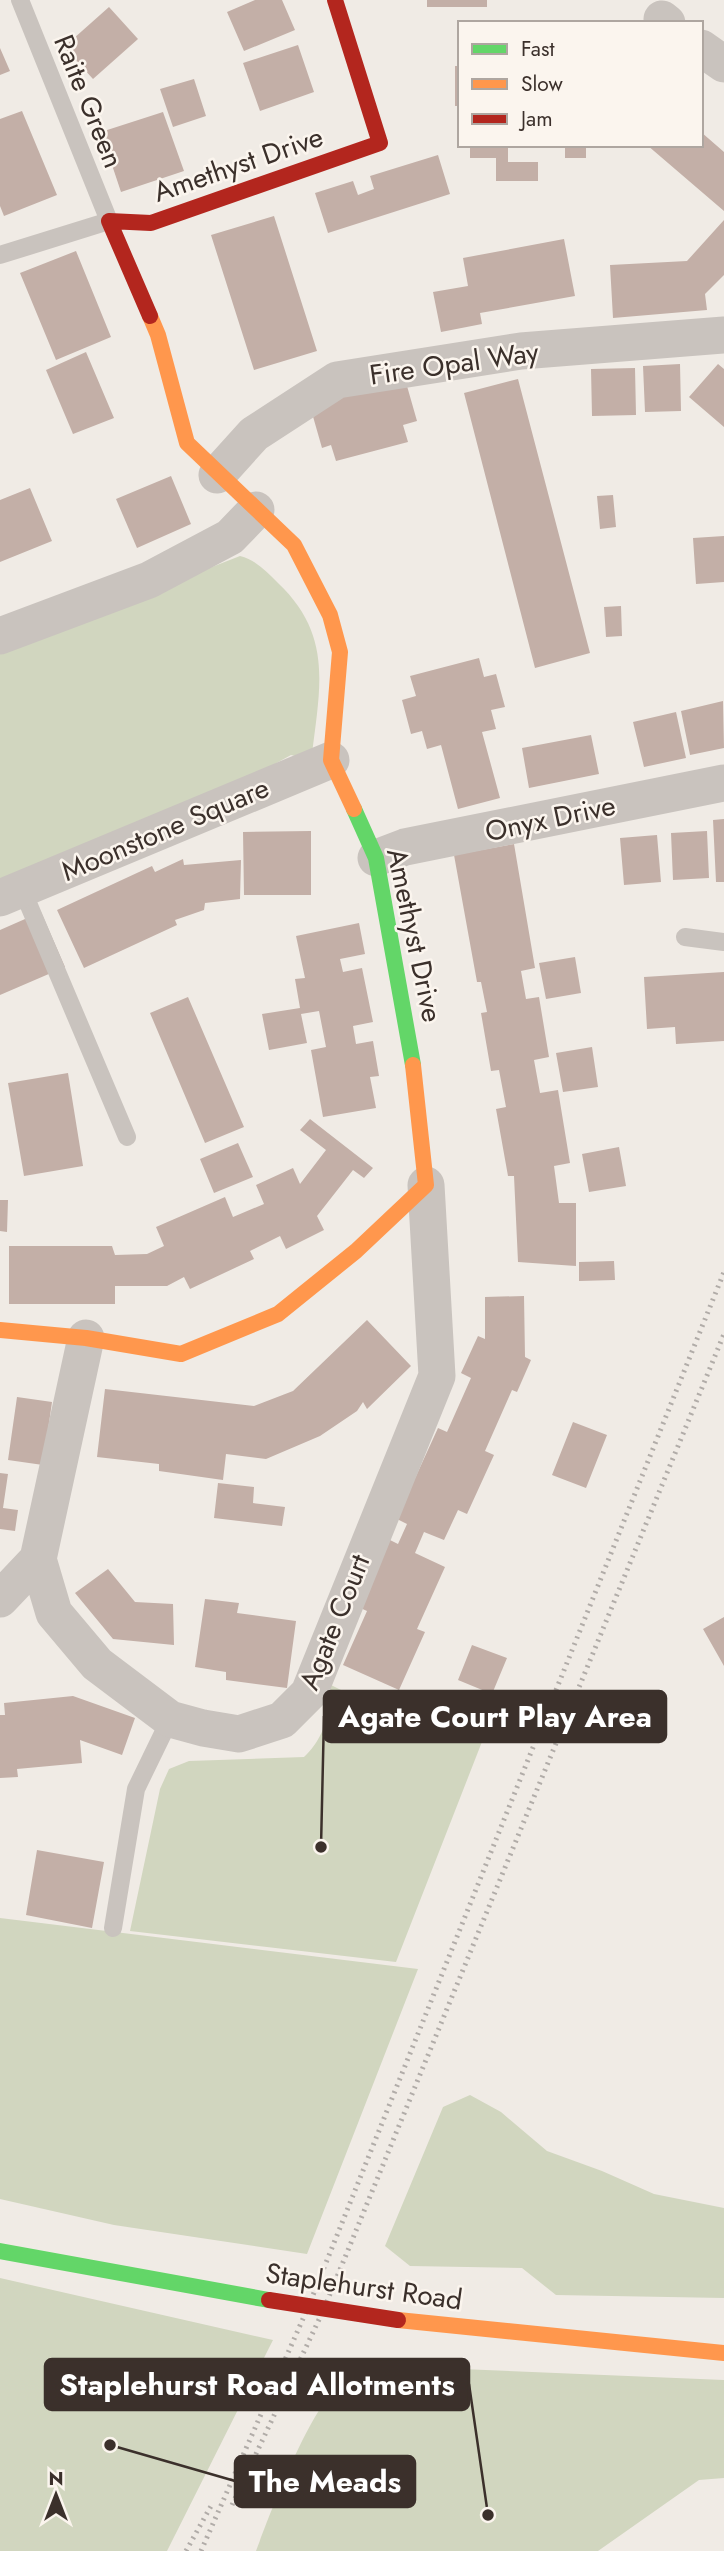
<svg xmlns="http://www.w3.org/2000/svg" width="724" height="2551" viewBox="0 0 724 2551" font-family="Jost,sans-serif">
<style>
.green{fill:#d1d6bf}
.building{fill:#c3afa7}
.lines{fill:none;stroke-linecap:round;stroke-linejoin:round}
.lane{stroke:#c9c3be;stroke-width:18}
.street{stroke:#c9c3be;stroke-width:37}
.fast{stroke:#63d668;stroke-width:16}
.slow{stroke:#ff974d;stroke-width:16}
.jam{stroke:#b3261e;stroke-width:16}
.rail{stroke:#b1aca8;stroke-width:5;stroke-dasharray:2 5;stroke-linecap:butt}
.jam-bridge{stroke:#b3261e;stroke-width:16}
.labels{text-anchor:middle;stroke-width:5;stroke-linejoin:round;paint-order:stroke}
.street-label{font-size:28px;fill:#3b302b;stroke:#fbf5ee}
.leader{fill:none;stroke:#3b302b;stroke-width:2.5}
.callout-dot{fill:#3b302b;stroke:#fbf5ee;stroke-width:2.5}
.callout{fill:#3b302b;stroke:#3b302b;stroke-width:2.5}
.callout-label{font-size:30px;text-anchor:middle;font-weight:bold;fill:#fff}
</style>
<rect width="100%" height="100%" fill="#f0ebe5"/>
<path class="green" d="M240,556c16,4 26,15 38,27 55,52 42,104 34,171l-8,4 -13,-3 -58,32 -233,97v-234z
M323,1681l72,36 7,-18 83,35 -89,228 -266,-31 30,-142 9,-20 20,-8 115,-4c20,-18 31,-50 19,-76z
M0,1918l418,51 -111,285 -193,-29 -114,-26z
M470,2095l31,17 46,39 55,20 52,23 70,14v90l-168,-3 -34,-27 -112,-2 -25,-20 58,-139z
M0,2278l273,62 -106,211h-167z
M412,2367l312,13v98l-25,2 -101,71h-342c14,-37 56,-150 87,-168 18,-10 48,-11 69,-16z"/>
<path class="building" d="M255,0h27l13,30 -51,21 -17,-39z
M427,0h60v7h-60z
M109,7l29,32 -45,40 -29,-32z
M298,45l16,47 -54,19 -17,-48z
M0,48l10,23 -10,4z
M455,66h5v40h-5z
M194,79l12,37 -33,11 -13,-38z
M22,111l35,84 -53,21 -4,-10v-87z
M163,112l21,59 -63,21 -20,-60z
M701,132l23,20v59l-77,-66h54z
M470,145h38v17h30v19h-42v-23h-26z
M565,145h21v13h-21z
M438,155l12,39 -122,39 -13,-40 38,-12 5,14 16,-6 -4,-13z
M274,216l43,135 -63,19 -43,-135z
M724,220v55l-19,19 2,16 -94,8 -3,-53 77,-4z
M564,239l11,57 -95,17 2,11 -41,8 -8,-40 35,-6 -5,-28z
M76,251l35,86 -55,23 -36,-87z
M86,352l28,66 -41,16 -27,-64z
M680,364l1,47 -36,1 -2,-46z
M718,364l6,5v58l-35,-30z
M635,368l1,47 -44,1 -1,-47z
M518,379l72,274 -55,15 -71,-275z
M407,386l10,35 -14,4 5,17 -72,19 -5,-16 -9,3 -10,-35 8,-24z
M171,476l20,48 -54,24 -21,-49z
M30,488l22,53 -52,21v-62z
M613,495l3,32 -16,2 -3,-33z
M724,536v46l-28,2 -3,-46z
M621,606l1,30 -16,1 -2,-30z
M479,658l5,19 12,-3 9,33 -14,3 5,19 -14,3 18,66 -42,11 -17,-64 -14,4 -5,-18 -11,3 -9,-34 14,-4 -6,-20z
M723,701l1,47 -34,7 -9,-44z
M676,712l10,46 -42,9 -11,-45z
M591,735l8,39 -70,14 -7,-40z
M724,819v63h-8l-3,-62z
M311,831v64h-67l-1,-63z
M707,831l2,47 -36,2 -2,-47z
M657,835l4,47 -37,3 -4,-47z
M514,844l21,124 -14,3 5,28 13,-2 10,60 -15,3 6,33 18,-3 12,73 -16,3 5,37h17v63l-58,-4 -4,-86h-6l-12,-67 10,-2 -7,-37 -8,1 -10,-58 6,-1 -6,-30h-4l-23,-127z
M183,859l1,6 57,-5 -1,39 -35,4 -1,7 -29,10 2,5 -93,43 -27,-58 95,-44 3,6z
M41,912l24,55 -65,28v-65z
M359,923l6,31 -25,5 3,13 19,-4 11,54 -20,4 3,18 17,-3 6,35 -9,1 6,31 -53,9 -12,-67 15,-3 -7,-36 -18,3 6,29 -38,7 -7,-36 38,-6 -5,-29 10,-1 -9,-42z
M575,957l6,36 -35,6 -7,-36z
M724,972v69l-48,3 -1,-17 -28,2 -3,-52z
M188,997l56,130 -39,16 -55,-130z
M592,1047l6,40 -35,5 -7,-39z
M68,1073l15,93 -59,10 -16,-93z
M310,1119l63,49 -9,10 -11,-8 -36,46 7,14 -38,19 -6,-13 -30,15 4,8 -64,30 -6,-12 -17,9h-52v18h-106v-58h103l3,9 32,-1 17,-8 -8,-19 69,-30 8,20 31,-13 -8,-19 37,-17 7,16 26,-34 -26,-20z
M238,1143l15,34 -39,16 -14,-34z
M619,1147l7,39 -37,6 -7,-38z
M0,1200h8l-1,32 -7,-1z
M614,1261l1,19 -36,1v-19z
M524,1296l1,61 6,3 -14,32 -5,-2 -27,61 9,4 -27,59 -9,-4 -14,30 -20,-8 -9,21 30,14 -28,62 8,3 -26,58 -56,-25 24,-54 -11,-5 30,-68 12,6 9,-20 -14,-7 18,-30 27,-59 9,4 24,-54 -10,-5 17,-37 7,3v-42z
M367,1320l44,46 -44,43 -4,-7 -6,9 -37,25 -54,23 -40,-5 -3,26 -64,-9v-7l-62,-7 8,-68 149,17 39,-15z
M17,1397l35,5 -9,63 -35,-5z
M573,1422l34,13 -21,53 -34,-13z
M0,1473l8,1 -5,34 15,2 -3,21 -15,-2z
M218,1483l36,4 -1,16 32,4 -3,19 -68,-8z
M108,1569l27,33 38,2 1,41 -61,-6 -38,-46z
M205,1599l34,4 -2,10 59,8 -9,67 -61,-8v-8l-31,-5z
M724,1617v49l-21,-37z
M472,1645l35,13 -15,36 -34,-14z
M73,1696l62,22 -13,37 -42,-15 2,23 -65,6 1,8 -18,1v-63h5l-1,-12z
M37,1850l67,12 -12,66 -66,-13z"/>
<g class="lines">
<path class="lane" d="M0,255l109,-34 -89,-221
M22,889l105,248
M685,937l39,5
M113,1928l23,-139 34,-70"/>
<path class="street" d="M662,19l5,4
M701,48l23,16
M217,475l37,-41 83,-54 184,-29 203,-16
M0,636l149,-56 81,-43 26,-27
M376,858l29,-11 319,-64
M0,898l331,-138
M38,1559l48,-221
M0,1599l38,-40 16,54 43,51 73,55 33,9 36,6 43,-14 27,-27 128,-317 -11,-191"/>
<path class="fast" d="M354,809l22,49 37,207
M0,2251l269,49"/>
<path class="slow" d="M150,316l8,19 29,108 107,102 36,70 10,37 -9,108 23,49
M0,1330l86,8 95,16 97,-40 78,-63 70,-66 -13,-120
M398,2320l326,33"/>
<path class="jam" d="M150,316l-41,-95 42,2 229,-80 -45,-143"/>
<path class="rail" d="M232,2505l91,-194 401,-977
M186,2551l25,-45
M201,2551l108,-246 415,-1033"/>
<path class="jam-bridge" d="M269,2300l129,20"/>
</g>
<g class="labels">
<g class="street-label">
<text transform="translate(89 101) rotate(68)" y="10">Raite Green</text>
<text transform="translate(238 164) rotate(-19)" y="10">Amethyst Drive</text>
<text transform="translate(454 363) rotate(-8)" y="10">Fire Opal Way</text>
<text transform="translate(550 818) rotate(-12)" y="10">Onyx Drive</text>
<text transform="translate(165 829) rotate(-23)" y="10">Moonstone Square</text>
<text transform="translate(415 935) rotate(78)" y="10">Amethyst Drive</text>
<text transform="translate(334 1622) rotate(-68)" y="10">Agate Court</text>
<text transform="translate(364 2286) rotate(8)" y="10">Staplehurst Road</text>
</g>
</g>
<path class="leader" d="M321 1847L324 1716M488 2515L469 2384M110 2445L235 2481"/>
<g class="callout-dot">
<circle cx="321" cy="1847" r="7"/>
<circle cx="488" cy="2515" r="7"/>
<circle cx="110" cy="2445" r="7"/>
</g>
<g class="callout">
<rect x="324" y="1691" width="342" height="51" rx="7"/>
<rect x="45" y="2359" width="424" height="51" rx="7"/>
<rect x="235" y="2456" width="180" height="51" rx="7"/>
</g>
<g class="callout-label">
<text x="495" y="1727">Agate Court Play Area</text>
<text x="257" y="2395">Staplehurst Road Allotments</text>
<text x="325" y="2492">The Meads</text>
</g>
<rect x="458" y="21" width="245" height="126" fill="#fbf5ee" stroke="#aea6a0" stroke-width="2"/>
<rect x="472" y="44" width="35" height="10" fill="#63d668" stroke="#aea6a0" stroke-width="2"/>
<text x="521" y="56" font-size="21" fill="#3b302b">Fast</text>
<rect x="472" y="79" width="35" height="10" fill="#ff974d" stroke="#aea6a0" stroke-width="2"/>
<text x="521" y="91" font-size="21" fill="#3b302b">Slow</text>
<rect x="472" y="114" width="35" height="10" fill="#b3261e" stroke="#aea6a0" stroke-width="2"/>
<text x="521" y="126" font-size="21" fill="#3b302b">Jam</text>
<g transform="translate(56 2495)" stroke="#fbf5ee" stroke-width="5" paint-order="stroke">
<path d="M0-5L12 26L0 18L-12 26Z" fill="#3b302b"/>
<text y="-10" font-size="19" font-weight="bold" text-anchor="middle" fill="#3b302b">N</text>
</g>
</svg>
